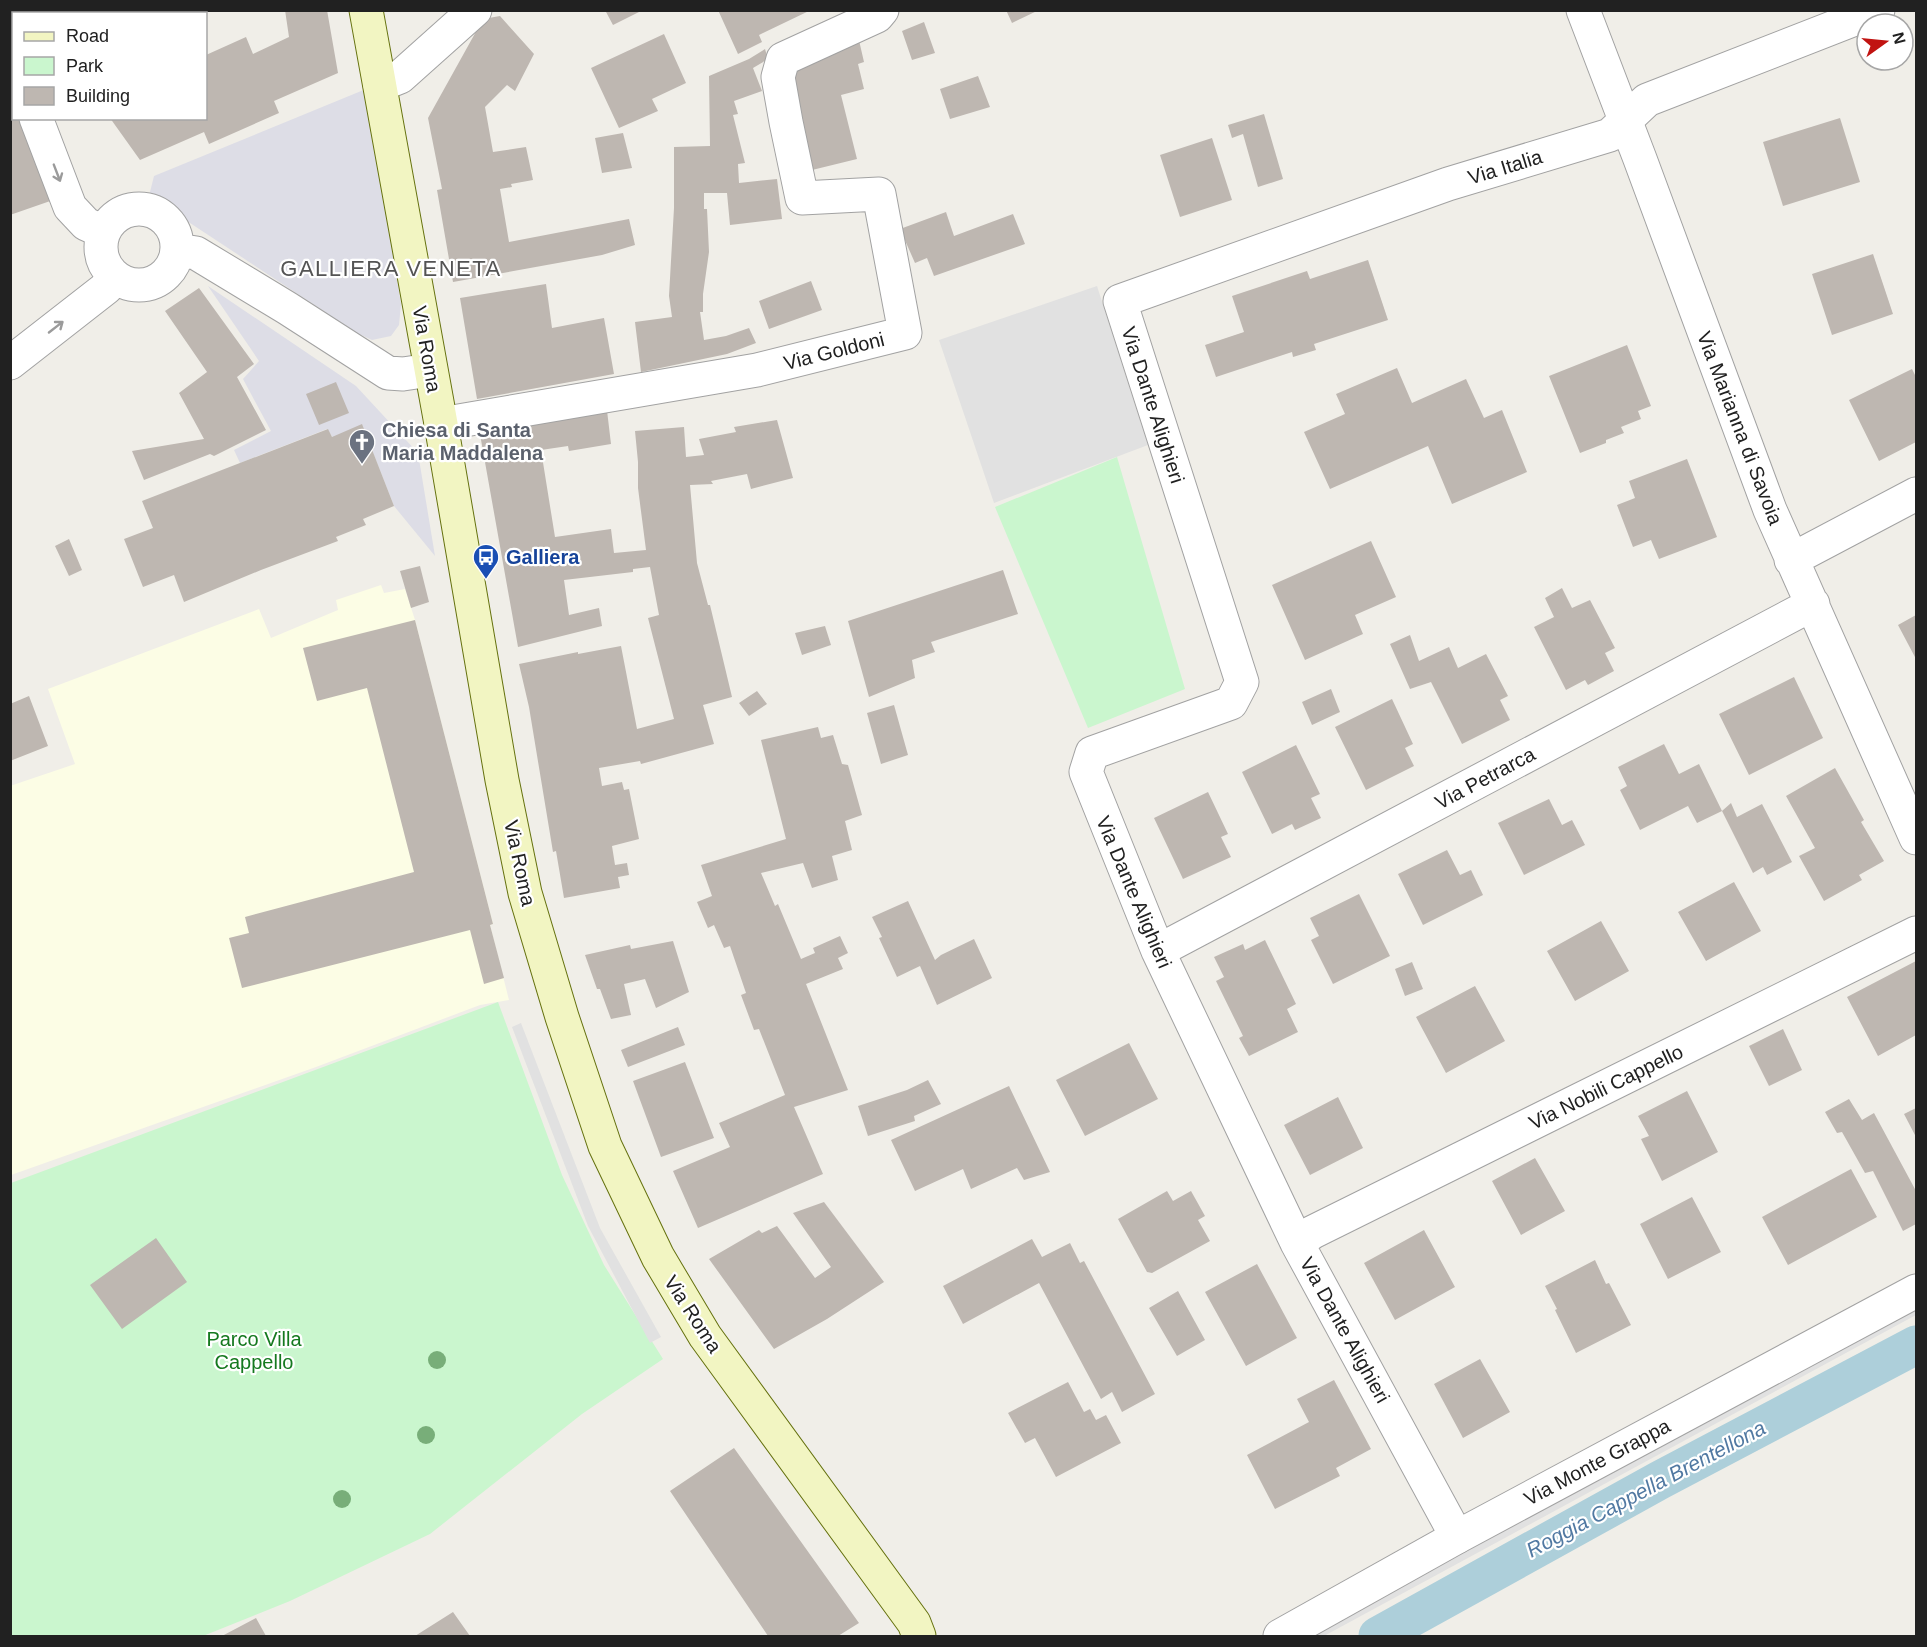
<svg xmlns="http://www.w3.org/2000/svg" width="1927" height="1647" viewBox="0 0 1927 1647" font-family="Helvetica,sans-serif">
<style>
.education{fill:#fcfde5}
.park{fill:#caf6ce}
.parking{fill:#e1e1e1}
.plaza{fill:#dddde6}
.lines{fill:none;stroke-linecap:round;stroke-linejoin:round}
.canal{stroke:#adcfda;stroke-width:39}
.building{fill:#beb7b1}
.minor-casing{stroke:#a2a2a2;stroke-width:35}
.tertiary-casing{stroke:#a2a2a2;stroke-width:35}
.secondary-casing{stroke:#65710e;stroke-width:35}
.minor{stroke:#fff;stroke-width:33}
.tertiary{stroke:#fff;stroke-width:33}
.secondary{stroke:#f2f5c2;stroke-width:33}
.tree{fill:#78ae79}
.oneway{stroke:#9b9b9b}
.labels{text-anchor:middle;stroke-width:4.5;stroke-linejoin:round;paint-order:stroke}
.street-label{font-size:20px;fill:#212121;stroke:#fff}
.worship-label{font-size:20px;font-weight:bold;fill:#5b616d;stroke:#fff;text-anchor:start}
.transit-label{font-size:20px;font-weight:bold;fill:#164399;stroke:#fff;text-anchor:start}
.park-label{font-size:20px;fill:#15791f;stroke:#fff}
.water-label{font-size:21px;font-style:italic;fill:#5179a2;stroke:#fff}
.quarter-label{font-size:22px;letter-spacing:1.5px;fill:#545454;stroke:#fff}
</style>
<rect width="100%" height="100%" fill="#f0eee8"/>
<path class="education" d="M381,585l3,8 21,-4 10,31 78,304 -3,1 19,75 -29,5 -164,62 -305,108 -1,-389 65,-22 -27,-75 211,-80 12,29 67,-28 -2,-10z"/>
<path class="park" d="M1117,457l68,232 -97,39 -93,-221z
M498,1002l64,173 42,90 59,94 -81,55 -152,120 -140,67 -87,35h-192v-453z"/>
<path class="parking" d="M1097,286l51,159 -154,58 -55,-163z
M521,1023l79,205 61,109 -11,6 -62,-117 -76,-199z
M1916,1294v21l-592,321h-32z"/>
<path class="plaza" d="M366,89l35,215 -2,21 -8,11 -19,4 -15,-7 -208,-137 5,-20z
M208,286l148,100 62,67 17,103 -41,-50 -32,-81 -29,13 -6,-9 -87,34 -6,-13 37,-19 -28,-52 16,-18z"/>
<g class="lines">
<path class="canal" d="M1378,1636l282,-156 256,-135"/>
</g>
<path class="building" d="M33,10h50l3,4h-51z
M285,10h42l11,63 -64,28 5,12 -70,31 -5,-12 -64,28 -30,-42h96v-63l40,-18 7,17 36,-17z
M605,10h38l-30,15z
M718,10h93l-52,25 3,7 -24,12z
M1006,10h33l-27,13z
M500,16l34,38 -19,37 -8,-6 -22,22 8,45 33,-5 7,33 -22,4 1,3 -12,2 9,53 120,-23 6,26 -33,10 -149,27 -16,-92 5,-1 -14,-71 55,-99z
M924,22l11,31 -23,7 -10,-29z
M664,34l22,49 -34,16 6,12 -39,17 -28,-60z
M858,36l6,26 -6,2 6,25 -23,6 16,64 -49,12 -19,-105z
M765,49l3,10 -15,9 9,23 -28,10 4,13 -5,1 12,48 -7,1 1,19 38,-4 5,40 -52,6 -3,-32h-23v16h3l2,43 -6,42v18h-3l4,28 22,-4 23,-8 7,15 -29,11 -86,18 -6,-50 37,-5 -3,-21 5,-88v-61l36,-1 -1,-70 40,-17z
M10,75l4,7v36h13l29,81 -46,16z
M978,76l12,31 -40,12 -10,-30z
M1264,114l19,65 -25,8 -15,-53 -11,4 -4,-13z
M1840,118l20,64 -77,24 -20,-64z
M623,133l9,35 -30,5 -7,-35z
M1212,138l20,62 -52,17 -20,-62z
M946,212l8,24 59,-22 12,30 -91,32 -7,-18 -12,5 -15,-34z
M1873,254l20,60 -61,21 -20,-61z
M1368,260l20,60 -74,24 2,6 -23,7 -1,-5 -76,25 -11,-32 39,-13 -12,-36 75,-25 3,8z
M811,281l11,29 -53,19 -10,-28z
M546,284l6,44 52,-10 10,56 -137,25 -17,-101z
M199,288l55,76 -17,13 29,53 -52,26 -4,-2 -66,26 -12,-29 72,-12 -25,-46 28,-21 -42,-61z
M1627,345l24,61 -13,5 3,8 -20,8 3,6 -18,7v3l-26,10 -31,-77z
M1397,368l15,35 54,-24 18,39 18,-8 25,62 -75,32 -24,-58 -98,43 -26,-57 41,-18 -9,-20z
M1912,369l4,8v65l-37,19 -30,-61z
M336,382l13,31 -30,12 -13,-31z
M606,402l5,42 -42,7 -1,-5 -27,4 14,87 56,-8 3,24 32,-3 -8,-62v-26l-3,-31 49,-4 2,30 18,-2 -5,-16 37,-7 -2,-5 43,-7 16,58 -42,11 -4,-15 -36,7 2,3 -23,1 7,78 11,42h2l22,92 -29,8 11,39 -73,20 -1,-3 -41,7 3,18 20,-4 2,8 5,-1 10,50 -27,7 3,19 12,-2 2,12 -11,2 2,11 -56,10 -8,-47 -3,1 -24,-145 -10,-43 59,-12v2l43,-8 16,83 37,-10 -26,-101 11,-3 -9,-48 -17,2v3l-69,8 5,35 30,-7 3,18 -84,21 -40,-224z
M362,424l32,82 -31,13 3,6 -30,12 2,4 -77,29 -77,32 -10,-27 -31,12 -19,-48 29,-11 -11,-27 186,-72 4,8z
M1687,459l30,78 -58,22 -8,-19 -18,7 -16,-42 18,-7 -6,-17z
M69,539l13,31 -13,6 -14,-30z
M1371,541l25,56 -41,18 8,19 -58,26 -33,-75z
M420,566l9,36 -18,6 -11,-37z
M1003,570l15,44 -87,28 4,10 -23,8 3,18 -46,19 -21,-76z
M1562,588l10,20 18,-8 25,48 -10,5 9,18 -26,14 -3,-5 -19,10 -32,-63 20,-10 -9,-19z
M1916,615v44l-18,-34z
M415,620l78,304 -3,1 14,53 -20,6 -14,-54 -228,58 -13,-50 20,-5 -4,-16 169,-45 -47,-184 -50,13 -14,-53z
M825,626l6,19 -29,10 -7,-22z
M1410,635l9,26 30,-14 9,21 28,-14 22,42 -8,4 10,20 -48,24 -31,-62 -21,7 -20,-45z
M1794,677l29,61 -74,37 -30,-61z
M1331,689l9,23 -28,13 -10,-23z
M757,691l10,13 -18,12 -10,-13z
M29,696l19,50 -38,15v-57z
M1392,699l21,45 -8,4 9,18 -48,24 -31,-63z
M894,705l14,50 -27,9 -14,-51z
M818,727l3,11 12,-3 9,29 6,1 14,50 -17,6 7,29 -20,6 6,24 -26,8 -9,-25 -42,10 14,33 3,-2 23,55 14,-6 -2,-5 27,-12 8,17 -10,5 5,11 -37,15 42,106 -54,17 29,67 -125,54 -25,-57 57,-24 -11,-24 66,-28 -26,-66 -5,1 -13,-35 5,-2 -16,-47 -6,2 -10,-23 -6,3 -11,-26 15,-6 -11,-31 85,-26 -25,-99z
M1664,744l15,30 20,-10 23,47 -25,12 -9,-17 -48,24 -20,-40 7,-4 -9,-19z
M1296,745l24,49 -9,4 10,20 -26,12 -3,-6 -20,10 -30,-62z
M1835,768l29,52 -3,2 23,39 -25,14 3,5 -38,21 -25,-45 16,-8 -29,-52z
M1208,792l20,42 -7,3 10,20 -48,22 -29,-61z
M1549,799l13,26 10,-5 13,25 -61,30 -26,-52z
M1731,803l6,14 25,-13 30,58 -25,13 -4,-8 -10,6 -31,-62z
M1447,850l13,25 11,-5 12,25 -60,30 -25,-51z
M1734,882l27,49 -55,30 -28,-49z
M1359,894l31,62 -57,28 -22,-44 8,-4 -9,-18z
M908,901l27,59 6,-5 33,-16 18,39 -55,27 -17,-39 -23,11 -18,-39 3,-1 -10,-20z
M1601,921l28,50 -54,30 -28,-50z
M1265,940l31,64 -9,5 11,23 -49,24 -10,-18 4,-2 -27,-55 8,-4 -10,-20 29,-13 2,6z
M673,941l16,51 -33,16 -11,-29 -21,5 7,31 -20,4 -11,-30h-3l-12,-34 45,-10 1,4z
M1916,961v74l-38,21 -31,-59z
M1412,962l11,27 -18,7 -10,-27z
M1475,986l30,55 -59,32 -30,-56z
M678,1027l7,18 -57,22 -7,-17z
M1783,1029l19,41 -33,16 -20,-40z
M1129,1043l29,56 -73,37 -29,-56z
M685,1062l29,76 -53,19 -28,-76z
M928,1080l13,24 -27,12 1,5 -47,15 -10,-30 49,-16z
M1009,1086l41,86 -26,8 -7,-12 -46,21 -8,-20 -48,22 -24,-51z
M1687,1091l31,61 -56,29 -21,-42 8,-3 -11,-20z
M1338,1097l25,51 -53,27 -26,-50z
M1849,1099l13,21 12,-7 42,78v33l-13,7 -30,-60 -8,2 -23,-41 -5,1 -12,-21z
M1916,1108v29l-12,-23z
M1535,1158l30,53 -44,24 -29,-54z
M1851,1169l26,48 -89,48 -26,-48z
M1167,1191l6,10 18,-10 14,25 -7,4 12,21 -58,32 -5,-1 -29,-53z
M1692,1197l29,55 -53,27 -28,-55z
M824,1202l60,80 -57,37 -53,30 -65,-90 50,-29 3,3 15,-7 38,52 16,-11 -38,-54z
M1424,1230l31,57 -60,33 -31,-57z
M156,1238l31,44 -65,47 -32,-44z
M1032,1239l10,18 28,-14 10,20 4,-2 71,133 -33,18 -10,-20 -11,7 -62,-116 -76,41 -20,-38z
M1595,1260l11,24 3,-1 22,42 -55,28 -21,-43 2,-1 -12,-23z
M1257,1264l40,74 -51,28 -41,-74z
M1178,1291l27,49 -28,16 -28,-48z
M1480,1359l30,53 -47,26 -29,-54z
M1334,1380l37,69 -35,19 4,8 -65,33 -28,-54 62,-33 -12,-23z
M1068,1382l16,30 6,-3 6,11 10,-5 15,28 -65,34 -21,-39 -10,5 -17,-30z
M734,1448l125,175 -21,13h-70l-98,-145z
M453,1612l17,24h-55z
M256,1618l10,18h-44z"/>
<g class="lines">
<g class="minor-casing">
<path id="minor" d="M1583,10l57,149 130,351 146,328
M10,52l4,8
M380,85l20,-8 75,-67
M36,118l34,89 16,17 18,8
M101 247a38 38 0 1 1 76 0a38 38 0 1 1-76 0Z
M177,250l19,3 91,55 101,65 15,1 27,-4
M10,363l96,-75 8,-12
M441,424l316,-54 148,-37 -26,-139 -77,4 -16,-76 -8,-45 5,-18 94,-43 5,-6
M1791,560l125,-66
M1158,951l655,-347
M1297,1243l16,-11 603,-299
M1457,1537l-160,-294 -139,-292 -72,-179 6,-19 139,-50 11,-21 -122,-381 328,-117 162,-49 37,-35 231,-90"/>
</g>
<g class="tertiary-casing">
<path id="tertiary" d="M1280,1636l177,-99 459,-246"/>
</g>
<g class="secondary-casing">
<path id="secondary" d="M366,10l75,414 61,356 23,113 37,124 43,129 53,111 47,79 209,287 5,13"/>
</g>
<use href="#minor" class="minor"/>
<use href="#tertiary" class="tertiary"/>
<use href="#secondary" class="secondary"/>
</g>
<g class="tree">
<circle cx="437" cy="1360" r="9"/>
<circle cx="426" cy="1435" r="9"/>
<circle cx="342" cy="1499" r="9"/>
</g>
<defs><path id="oneway-shaft" d="M-6 0H5M1.5-3L5.5 0L1.5 3" fill="none" stroke-width="1.6" stroke-linecap="round" stroke-linejoin="round" transform="scale(1.5)"/></defs>
<g class="oneway">
<use href="#oneway-shaft" transform="translate(57 173) rotate(69)"/>
<use href="#oneway-shaft" transform="translate(56 327) rotate(-38)"/>
</g>
<defs>
<g id="church-pin" transform="scale(1.35)"><path d="M0 17L-7.5 6A9.5 9.5 0 1 1 7.5 6Z" fill="#6b7280" stroke="#fff"/><path d="M-1.2-6h2.4v3.5h3.3v2.4h-3.3V6h-2.4V-.1h-3.3v-2.4h3.3Z" fill="#fff"/></g>
<g id="bus-pin" transform="scale(1.35)"><path d="M0 17L-7.5 6A9.5 9.5 0 1 1 7.5 6Z" fill="#1a4fb4" stroke="#fff"/><path d="M-5-6H5V4H4V6H2V4H-2V6H-4V4H-5ZM-3.5-4V0h7V-4ZM-3.5 1.2v1.5H-2V1.2ZM2 1.2v1.5H3.5V1.2Z" fill="#fff"/></g>
</defs>
<g fill-rule="evenodd">
<use href="#church-pin" x="362" y="442"/>
<use href="#bus-pin" x="486" y="557"/>
</g>
<g class="labels">
<g class="street-label">
<text transform="translate(1505 167) rotate(-17)" y="7">Via Italia</text>
<text transform="translate(427 349) rotate(80)" y="7">Via Roma</text>
<text transform="translate(834 351) rotate(-14)" y="7">Via Goldoni</text>
<text transform="translate(1153 405) rotate(72)" y="7">Via Dante Alighieri</text>
<text transform="translate(1740 428) rotate(69)" y="7">Via Marianna di Savoia</text>
<text transform="translate(1485 778) rotate(-28)" y="7">Via Petrarca</text>
<text transform="translate(520 863) rotate(78)" y="7">Via Roma</text>
<text transform="translate(1134 892) rotate(67)" y="7">Via Dante Alighieri</text>
<text transform="translate(1606 1087) rotate(-26)" y="7">Via Nobili Cappello</text>
<text transform="translate(693 1314) rotate(57)" y="7">Via Roma</text>
<text transform="translate(1345 1330) rotate(61)" y="7">Via Dante Alighieri</text>
<text transform="translate(1597 1462) rotate(-28)" y="7">Via Monte Grappa</text>
</g>
<g class="worship-label">
<text x="382" y="437">Chiesa di Santa<tspan x="382" dy="23">Maria Maddalena</tspan></text>
</g>
<g class="transit-label">
<text x="506" y="564">Galliera</text>
</g>
<g class="park-label">
<text x="254" y="1346">Parco Villa<tspan x="254" dy="23">Cappello</tspan></text>
</g>
<g class="water-label">
<text transform="translate(1646 1489) rotate(-28)" y="7">Roggia Cappella Brentellona</text>
</g>
<g class="quarter-label">
<text x="391" y="276">GALLIERA VENETA</text>
</g>
</g>
<rect width="1927" height="1647" fill="none" stroke="#212121" stroke-width="24"/>
<rect x="12" y="12" width="195" height="108" fill="#ffffff" stroke="#a6a6a6" stroke-width="1.5"/>
<rect x="24" y="32" width="30" height="9" fill="#f2f5c2" stroke="#a6a6a6" stroke-width="1.5"/>
<text x="66" y="42" font-size="18" fill="#212121">Road</text>
<rect x="24" y="57" width="30" height="18" fill="#caf6ce" stroke="#a6a6a6" stroke-width="1.5"/>
<text x="66" y="72" font-size="18" fill="#212121">Park</text>
<rect x="24" y="87" width="30" height="18" fill="#beb7b1" stroke="#a6a6a6" stroke-width="1.5"/>
<text x="66" y="102" font-size="18" fill="#212121">Building</text>
<g transform="translate(1885 42) rotate(75)"><circle r="28" fill="#ffffff" stroke="#a6a6a6" stroke-width="1.5"/>
<path d="M0-4.5L10 22L0 15L-10 22Z" fill="#c11311"/>
<text y="-9" font-size="16" font-weight="bold" text-anchor="middle" fill="#212121">N</text>
</g>
</svg>
